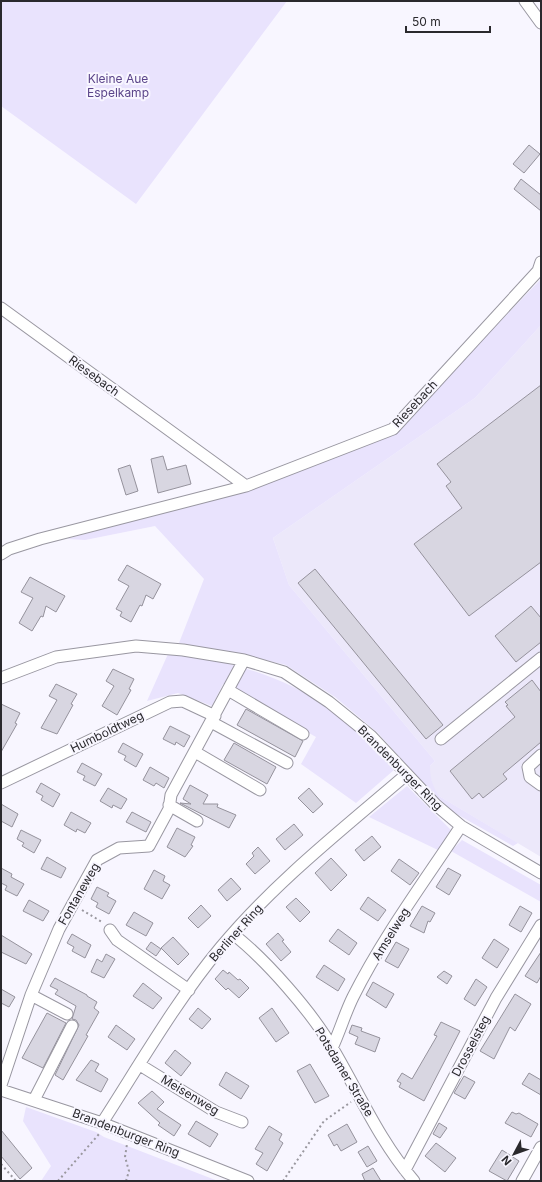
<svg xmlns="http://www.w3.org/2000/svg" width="542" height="1182" viewBox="0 0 542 1182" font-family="Inter,sans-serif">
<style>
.built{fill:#ece8fa}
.green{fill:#e9e3fd}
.building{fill:#d8d6e1;stroke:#95929c}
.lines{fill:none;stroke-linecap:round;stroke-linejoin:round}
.minor-casing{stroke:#9997a1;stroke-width:13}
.path{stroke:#9a989f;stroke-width:2;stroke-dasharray:2 3;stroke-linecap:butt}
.minor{stroke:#fff;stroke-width:11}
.labels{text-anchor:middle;stroke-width:4;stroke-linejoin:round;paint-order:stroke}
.park-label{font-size:12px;fill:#5b458a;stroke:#f8f6ff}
.street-label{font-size:12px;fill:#2a292d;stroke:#f8f6ff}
</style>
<rect width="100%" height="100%" fill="#f8f6ff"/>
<path class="built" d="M541,325v532l-102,-61 -5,-6 -4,-15v-9l5,-5 -146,-176 -16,-47 202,-140z"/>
<path class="green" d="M1,1h286l-151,203 -135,-98z
M541,279v46l-66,73 -202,140 16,47 146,176 -5,5c0,12 3,21 9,30l79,47 -5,3 -60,-34 -13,-10 -62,-69 -43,-36 -49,-32 -50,-12 -57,-10 25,-64 -49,-53 -70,14 -18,-1 170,-47 157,-60z
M168,654c59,6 113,20 162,55 24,17 44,40 64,61l-38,33 -55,-39 15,-27 -93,-53 -11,22 -34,-13 -31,8z
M407,786l45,45 -12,20 -71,-34z
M462,840l79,45v17l-90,-51z
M26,1107l70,25 8,5 114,44h-177l10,-15 -28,-45z"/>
<path class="building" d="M529,145l11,9 -16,19 -11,-9z
M521,179l20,16v16l-27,-22z
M541,385v177l-72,54 -55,-72 48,-36 -16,-22 5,-4 -14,-18z
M163,456l4,14 19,-5 5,19 -33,9 -7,-34z
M130,465l8,26 -12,4 -8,-26z
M127,565l34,19 -8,15 -7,-4 -4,11 -2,-1 -9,17 -11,-6 2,-4 -6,-3 13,-23 -11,-6z
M315,569l128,156 -17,14 -128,-156z
M30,577l35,19 -9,16 -10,-6 -3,11 -2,-1 -9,15 -13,-8 14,-25 -12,-6z
M531,606l10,12v24l-25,20 -21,-26z
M113,669l21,10 -5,10 2,1 -14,25 -15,-9 12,-20 -8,-5z
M532,680l9,12v50l-38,32 4,5 -24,19 -4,-5 -7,6 -22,-28 65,-54 -9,-11 2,-1 -3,-3z
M56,684l21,10 -6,10 2,1 -16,29 -16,-6 16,-28 -8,-4z
M1,704l19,9 -5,10 2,1 -16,28z
M246,709l57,32 -8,16 -58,-32z
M170,726l20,10 -6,11 -8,-5 -1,3 -12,-6z
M123,743l20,11 -7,13 -12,-7 2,-4 -8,-4z
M234,743l42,24 -9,17 -43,-24z
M82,763l20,11 -7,12 -12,-6 2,-4 -8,-4z
M150,767l19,11 -5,10 -8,-5 -2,3 -11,-6z
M41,783l19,11 -7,13 -12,-7 2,-4 -7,-4z
M190,785l18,10 -5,9h15l-1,3 19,8 -7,13 -49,-25 11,1 -8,-5z
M108,788l19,11 -6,10 -8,-4 -1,3 -12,-7z
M309,788l14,16 -10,9 -15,-15z
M1,804l17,10 -6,13 -11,-6z
M71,812l20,11 -6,10 -8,-4 -1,3 -12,-7z
M132,812l19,10 -5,10 -20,-10z
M294,824l9,11 -18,15 -9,-11z
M177,828l18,9 -4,8 2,1 -8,11 -18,-10z
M21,830l20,10 -7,13 -12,-7 2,-3 -7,-4z
M372,836l9,11 -17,14 -9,-11z
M258,847l12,14 -15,13 -9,-10 8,-8 -2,-3z
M47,857l19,11 -5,10 -20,-9z
M331,858l16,17 -16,16 -16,-18z
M399,859l20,14 -9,12 -19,-14z
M1,868l11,6 -1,3 13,7 -7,12 -12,-6 2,-4 -6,-3z
M448,868l13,7 -12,20 -13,-8z
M154,870l11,6 -2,5 7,4 -8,14 -18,-10z
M231,878l10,11 -14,12 -9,-11z
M97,887l12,6 -2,3 9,5 -7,13 -13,-7 2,-4 -7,-4z
M368,897l18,13 -8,11 -18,-12z
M296,898l14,14 -10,10 -14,-15z
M29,900l20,11 -6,10 -20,-10z
M201,905l10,11 -13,12 -10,-10z
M422,906l13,7 -5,9 -2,-1 -4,12 -14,-7z
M520,906l12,7 -11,19 -12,-7z
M134,912l19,11 -7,13 -20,-11z
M338,929l19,14 -8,12 -20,-14z
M278,933l6,7 -2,1 9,11 -10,9 -15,-17z
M72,934l19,11 -6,13 -13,-7 2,-4 -7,-4z
M1,935l31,19 -6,10 -25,-12z
M173,937l16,17 -11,11 -17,-17z
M494,939l15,10 -12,19 -15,-10z
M151,942l10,7 -5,7 -10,-7z
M396,942l13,7 -11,19 -13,-7z
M541,952v24l-4,7 -12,-7z
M106,954l9,5 -11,19 -13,-6 6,-13 5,3z
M324,965l21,14 -7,12 -22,-14z
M223,970l5,4 1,-2 9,8 2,-1 9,9 -10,10 -11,-10 -2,2 -11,-11z
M444,971l8,5 -5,8 -10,-7z
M55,978l32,17v1l10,6 -3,6 5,4 -13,23 2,1 -25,44 -8,-5 24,-50 -3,-5 -4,-1 4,-13 -21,-12 3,-4 -8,-4z
M476,979l11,8 -12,19 -11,-7z
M373,982l21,12 -8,14 -20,-13z
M143,983l19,15 -9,11 -20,-13z
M1,989l14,8 -6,10 -8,-4z
M515,994l16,10 -16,27 -5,-4 -16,32 -14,-8z
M198,1008l13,11 -9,10 -13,-10z
M272,1008l17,25 -13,9 -17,-24z
M47,1013l19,10 -23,45 -21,-10z
M441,1022l19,9 -36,70 -25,-14 2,-4 -4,-2 5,-8 10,6 25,-43 -3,-1z
M116,1025l19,14 -8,11 -19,-13z
M352,1025l10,3 -1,3 19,7 -5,14 -20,-8 3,-7 -9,-4z
M175,1050l16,13 -10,13 -16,-13z
M91,1060l8,4 -4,7 13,8 -7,13 -25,-12z
M310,1064l19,32 -14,7 -18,-32z
M226,1072l23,14 -8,13 -22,-14z
M529,1073l12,7v15l-19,-11z
M464,1076l11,6 -10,17 -11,-6z
M152,1091l12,11 -7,7 24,16 -7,11 -16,-11 2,-2 -22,-20z
M512,1112l4,2 3,-1 19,11 -7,13 -26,-14z
M196,1121l22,13 -8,13 -22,-13z
M439,1123l8,5 -7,10 -7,-4z
M347,1124l10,18 -16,9 -4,-7 -3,2 -6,-11z
M269,1126l13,8 -3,6 4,3 -16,28 -11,-7 7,-11 -8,-4z
M1,1130l31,38 -12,11 -19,-23z
M436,1143l20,15 -11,14 -20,-16z
M368,1146l9,15 -10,6 -9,-15z
M502,1150l17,11 -12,20 -18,-10z
M373,1168l8,13h-16l-3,-7z"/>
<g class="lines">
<g class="minor-casing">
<path id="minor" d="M525,1l16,22
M1,308l245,178
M1,554l8,-5 31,-10 206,-53 147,-57 145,-158 3,-9
M1,678l55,-21 80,-11 47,4 61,10 40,12 45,30 42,34 65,69 25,21 80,47
M228,690l75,44
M211,722l76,41
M441,739l100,-81
M195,752l65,38
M541,755l-13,12 2,10 11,8
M1,783l169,-81 13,-1 32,15
M169,805l28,16
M110,930l7,10 72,50
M233,934c33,26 79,78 100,115 26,44 47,93 81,132
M31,995l36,19
M332,1048c8,-17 13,-35 21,-51 30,-60 71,-115 108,-171
M140,1065l76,47 26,10
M1,1085l30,-90 28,-66 38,-69 22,-12 30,-2 20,-37 2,-14 73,-135
M1,1090l101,33 146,58
M34,1100l38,-74
M102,1123c38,-59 74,-122 119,-176 54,-65 122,-118 186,-173
M405,1170l91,-172 45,-73
M522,1181l19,-34"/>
</g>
<path class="path" d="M82,910l20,12
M1,1164l15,17
M58,1181l41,-47
M126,1181l3,-10 -4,-14 2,-13
M283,1181l41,-60 27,-19"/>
<use href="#minor" class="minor"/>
</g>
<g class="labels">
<g class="park-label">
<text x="118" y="83">Kleine Aue<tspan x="118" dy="14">Espelkamp</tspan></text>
</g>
<g class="street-label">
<text transform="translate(94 376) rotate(36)" y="4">Riesebach</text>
<text transform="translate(415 404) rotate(-47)" y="4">Riesebach</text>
<text transform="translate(107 732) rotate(-26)" y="4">Humboldtweg</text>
<text transform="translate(400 768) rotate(45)" y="4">Brandenburger Ring</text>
<text transform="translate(79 894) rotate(-60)" y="4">Fontaneweg</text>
<text transform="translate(236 933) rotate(-48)" y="4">Berliner Ring</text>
<text transform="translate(391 934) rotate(-58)" y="4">Amselweg</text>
<text transform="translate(471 1046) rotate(-62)" y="4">Drosselsteg</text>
<text transform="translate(344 1072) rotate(59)" y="4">Potsdamer Straße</text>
<text transform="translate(190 1095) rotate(31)" y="4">Meisenweg</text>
<text transform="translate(126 1133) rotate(21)" y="4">Brandenburger Ring</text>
</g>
</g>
<rect width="542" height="1182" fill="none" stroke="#2a292d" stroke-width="4"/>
<g transform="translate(514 1154) rotate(229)" stroke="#f8f6ff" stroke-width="3" paint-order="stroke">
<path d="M0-3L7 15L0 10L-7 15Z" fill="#2a292d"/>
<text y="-6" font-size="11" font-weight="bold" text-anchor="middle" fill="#2a292d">N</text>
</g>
<path d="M406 26v6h84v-6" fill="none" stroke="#2a292d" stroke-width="2"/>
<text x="412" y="26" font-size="12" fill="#2a292d" stroke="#f8f6ff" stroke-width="3" paint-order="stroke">50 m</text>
</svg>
